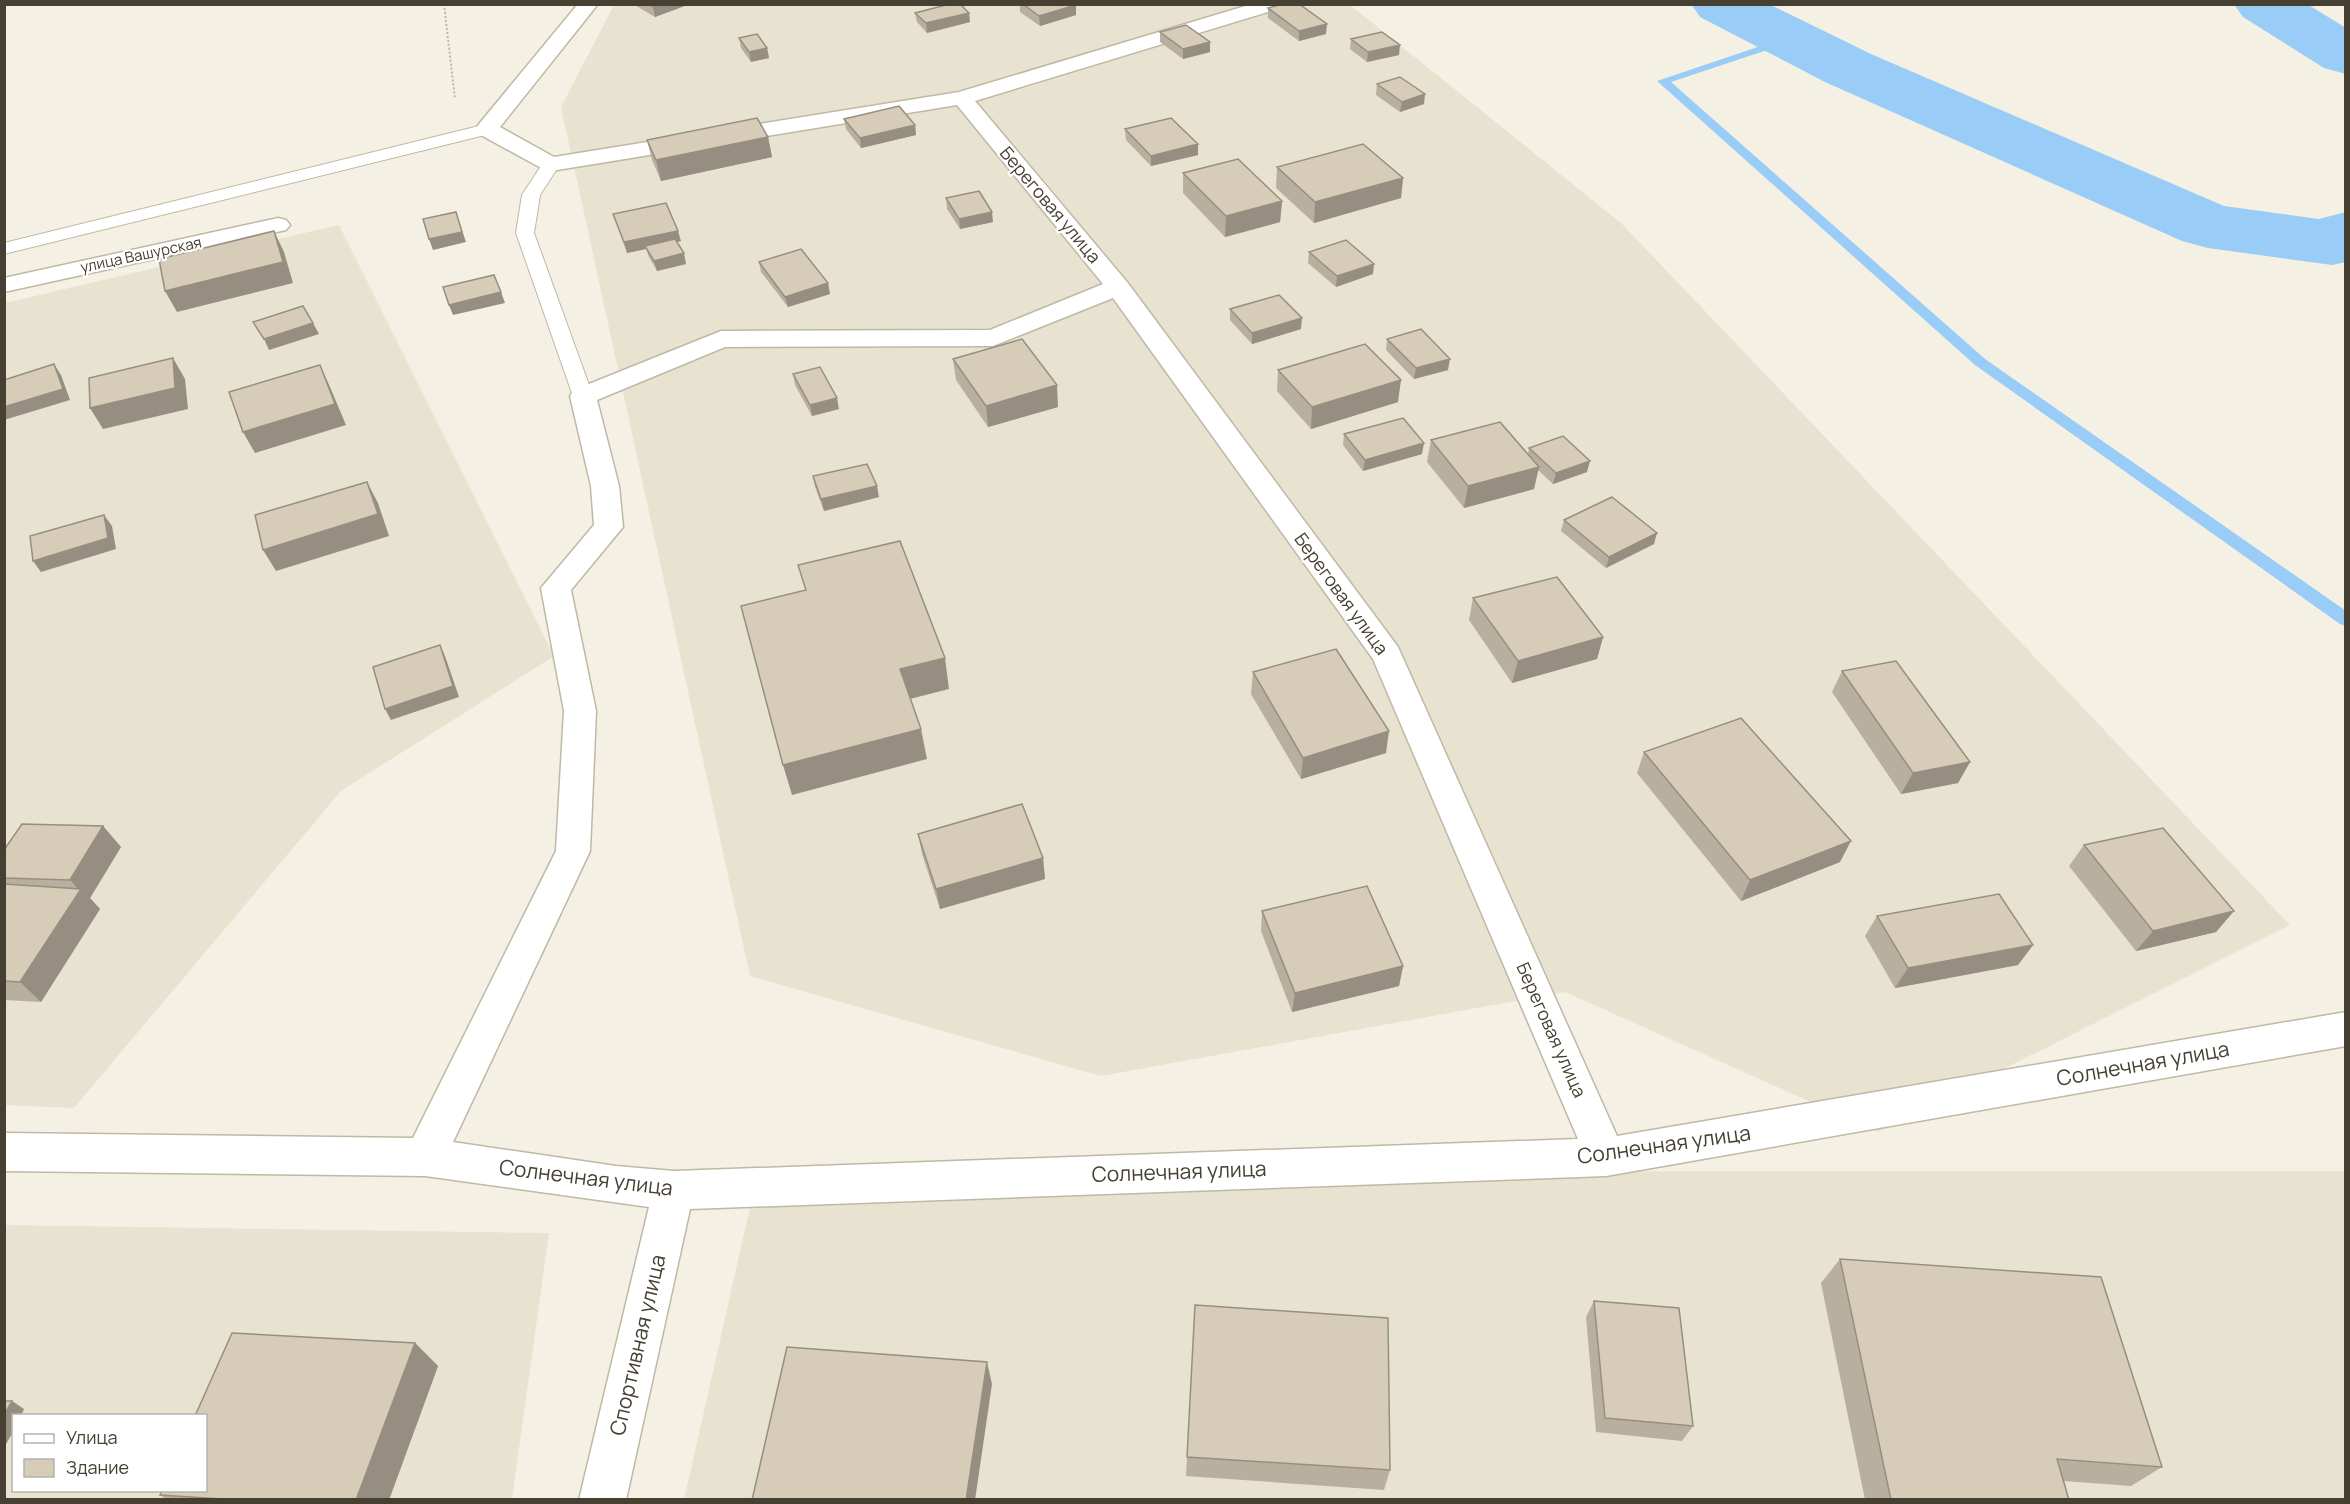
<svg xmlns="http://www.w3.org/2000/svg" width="2350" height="1504" viewBox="0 0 2350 1504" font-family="Manrope,sans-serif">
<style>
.residential{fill:#e8e2d1;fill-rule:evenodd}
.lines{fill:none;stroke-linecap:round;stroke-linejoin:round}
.stream{fill:#99ccf7;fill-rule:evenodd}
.river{fill:#99ccf7;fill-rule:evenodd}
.service-casing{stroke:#c0b8a5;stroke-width:2}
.minor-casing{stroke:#c0b8a5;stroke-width:3}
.path{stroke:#c3b595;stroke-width:2;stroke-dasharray:2 2;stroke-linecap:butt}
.service{fill:#fff;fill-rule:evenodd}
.minor{fill:#fff;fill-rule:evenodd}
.wall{fill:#b8af9e}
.shaded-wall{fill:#968f81}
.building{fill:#d6ccb8;stroke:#968f81;stroke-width:1.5}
.labels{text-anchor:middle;stroke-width:4.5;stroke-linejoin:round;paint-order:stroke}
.far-street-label{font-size:15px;fill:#464033;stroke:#fff}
.street-label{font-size:18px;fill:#464033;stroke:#fff}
.near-street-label{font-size:21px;fill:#464033;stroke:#fff}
</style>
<rect width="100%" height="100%" fill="#f4f0e4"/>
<path class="residential" d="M614,5h736l271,218 669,702 -412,207 -313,-140 -464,84 -351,-100 -189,-869z
M339,225l215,431 -213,135 -267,317 -69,-3v-802z
M2345,1171v328l-1661,1 74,-328z
M4,1225l545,8 -37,266h-507zM14,1416h192v74h-192z"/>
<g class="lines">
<path class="stream" d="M1790,36l5,3 -1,2 -123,41 314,277 361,252v15l-6,-2 -365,-259 -318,-284z"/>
<path class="river" d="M1691,4h78l102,50 353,152 95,13 27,-7v50l-14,3 -124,-17 -26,-7 -357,-159 -125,-65z
M2234,4h73l39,24v46l-22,-6 -81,-51z"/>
<g class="service-casing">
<path id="service" d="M487,124l8,5 -2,4 -489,121v-11z
M551,159l6,1 3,4 -20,31 -6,38 59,163 -3,4 -7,2 -7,-2 -3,-4 -57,-163 6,-38 23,-35z"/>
</g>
<g class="minor-casing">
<path id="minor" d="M578,4h20l-98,123 54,30 405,-65 293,-88h31l-2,4 -306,93 152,181 271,365 219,489 729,-124v34l-740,130 -916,33 -64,291h-47l70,-293 -224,-31 -421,-5v-38l409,5 143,-287 8,-140 -23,-123 53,-63 -3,-39 -21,-90 4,-6 147,-59 269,-1 113,-46 -146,-179 -406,66 -8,-2 -64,-35 -3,-5 3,-5zM1113,298l260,361 205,480 -904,32 -58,-5 -163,-24 137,-291 6,-140 -25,-121 52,-63 -4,-41 -22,-86 128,-53 268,-1z
M278,218l8,2 4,5 -4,5 -282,62v-14z"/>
</g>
<path class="path" d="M444,4l11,95"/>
<use href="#service" class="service"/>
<use href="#minor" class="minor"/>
</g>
<path class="wall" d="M633,4h57l-35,13z
M1020,4h56v11l-36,11 -20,-14z
M1268,8l58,26 -27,7 -31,-23z
M915,13h54l1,9 -43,11 -10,-11z
M1160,32l50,10v10l-27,7 -23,-17z
M739,38l28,10 2,10 -18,4 -10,-14z
M1351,39l48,16 -32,7 -17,-13z
M1377,84l47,20 -24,8 -24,-17z
M844,119l71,6 1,10 -55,13 -15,-19z
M1125,129l73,26 -47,11 -25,-26z
M768,137l4,20 -111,24 -9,-21 -5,-20z
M1277,167l126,11 -2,20 -87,25 -38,-35z
M1183,173l99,28 -2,21 -55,15 -42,-44z
M946,198l47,24 -33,7 -13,-20z
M613,214l68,27 -4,1 9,22 -29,7 -8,-14 -3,-8 -19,4z
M1309,252l64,22 -37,13 -28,-24z
M759,262l69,21 2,11 -42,13 -27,-35z
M1230,309l71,20 -49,15 -22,-24z
M1387,339l61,31 -34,9 -28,-29z
M953,359l105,48 -70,20 -32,-47z
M1278,370l120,32 -87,27 -34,-38z
M793,374l46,35 -27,7 -17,-31z
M1344,434l78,20 -59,17 -20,-26z
M1431,440l97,14 1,-6 58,24 -34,12 -15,-14 -4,19 -70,19 -37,-46z
M813,476l66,21 -55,14 -9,-24z
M1564,520l90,24 -48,24 -45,-37z
M1473,598l130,39 -6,22 -85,24 -43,-63z
M1842,671l128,91 -12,21 -57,11 -69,-102z
M1253,672l133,81 -85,26 -50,-85z
M1644,752l196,110 -99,39 -104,-128z
M103,826l18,21 -31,51 10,11 -59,93 -37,-2v-150z
M918,834l125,24 2,21 -105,30 -18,-55z
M2084,845l150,66 -18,21 -80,19 -67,-85z
M1262,911l141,55 -4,20 -107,26 -31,-81z
M1877,916l156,29 -15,20 -123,23 -30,-52z
M1840,1259l322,208 -31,19 -67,-5 5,19h-204l-44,-217z
M1594,1301l99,125 -11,15 -86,-9 -10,-115z
M415,1343l23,23 -49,134h-222l-7,-5z
M1187,1457l203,13 -6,20 -198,-14z"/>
<path class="shaded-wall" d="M660,4h30l-35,13 -2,-10z
M1076,5v10l-36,11 -1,-10z
M969,13l1,9 -43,11 -1,-10z
M1327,24l-1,10 -27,7v-10z
M1210,42v10l-27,7v-10z
M1400,45l-1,10 -32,7 1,-10z
M767,48l2,10 -18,4 -2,-10z
M1425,94l-1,10 -24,8 2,-10z
M915,125l1,10 -55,13 -1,-10z
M768,137l4,20 -111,24 -5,-21z
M1198,144v11l-47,11v-10z
M1403,178l-2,20 -87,25 1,-21z
M1282,201l-2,21 -55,15 1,-21z
M456,212l10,30 -33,8 -4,-11z
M992,212l1,10 -33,7 -1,-10z
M274,231l10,21 9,31 -116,29 -12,-21z
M678,231l3,10 -34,8 -2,-3 1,3 -19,4 -3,-11z
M684,253l2,11 -29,7 -3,-10z
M1374,264l-1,10 -37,13 1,-11z
M828,283l2,11 -42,13 -3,-10z
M501,292l4,11 -52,12 -4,-10z
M1302,318l-1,11 -49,15v-11z
M313,323l6,11 -50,16 -5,-11z
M173,358l12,21 3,30 -85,20 -13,-21z
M1450,359l-2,11 -34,9 2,-11z
M54,364l7,11 9,25 -66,20v-13z
M320,365l10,22 16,38 -91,28 -12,-21z
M1401,380l-3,22 -87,27 1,-22z
M1057,385l1,22 -70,20 -2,-21z
M837,398l2,11 -27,7 -2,-11z
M1424,443l-2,11 -59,17 2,-11z
M1590,461l-3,11 -34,12 3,-11z
M1539,467l-5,22 -70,19 4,-22z
M367,482l11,21 11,33 -113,35 -13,-21z
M877,486l2,11 -55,14 -3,-12z
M104,515l8,11 4,23 -75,23 -8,-11z
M1657,533l-3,11 -48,24 3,-11z
M1603,637l-6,22 -85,24 6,-22z
M440,645l5,11 14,41 -68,23 -6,-11z
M945,658l4,31 -43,11 -6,-31z
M921,729l6,30 -135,36 -9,-30z
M1389,731l-3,22 -85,26 2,-21z
M1970,762l-12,21 -57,11 12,-21z
M103,826l18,21 -31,51 10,11 -59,93 -21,-20 60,-91 -10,-11z
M1851,841l-11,21 -99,39 9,-21z
M1043,858l2,21 -105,30 -4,-20z
M2234,911l-18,21 -80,19 17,-20z
M2033,945l-15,20 -123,23 13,-20z
M1403,966l-4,20 -107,26 3,-19z
M415,1343l23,23 -49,134h-33z
M987,1362l5,22 -17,116h-9z
M12,1401l12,8 -3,7h-7v14l-10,18v-33z"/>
<path class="building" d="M648,4h12l-7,3z
M950,4h10l9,9 -43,10 -11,-10z
M1023,4h53v1l-37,11z
M1283,4h16l28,20 -28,7 -31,-23z
M1186,25l24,17 -27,7 -23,-17z
M1382,32l18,13 -32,7 -17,-13z
M757,34l10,14 -18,4 -10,-14z
M1400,77l25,17 -23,8 -25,-18z
M899,106l16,19 -55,13 -16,-19z
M757,118l11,19 -112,23 -9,-20z
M1171,118l27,26 -47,12 -26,-27z
M1363,144l40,34 -88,24 -38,-35z
M1238,159l44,42 -56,15 -43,-43z
M979,191l13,21 -33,7 -13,-21z
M666,203l12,28 -54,11 -11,-28z
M456,212l6,20 -33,7 -6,-20z
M274,231l9,31 -118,29 -6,-32z
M675,239l9,14 -30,8 -9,-15z
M1346,240l28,24 -37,12 -28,-24z
M801,249l27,34 -43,14 -26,-35z
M494,275l7,17 -52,13 -6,-18z
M1279,295l23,23 -50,15 -22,-24z
M303,306l10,17 -49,16 -11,-17z
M1421,329l29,30 -34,9 -29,-29z
M1022,339l35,46 -71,21 -33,-47z
M1365,344l36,36 -89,27 -34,-37z
M173,358l2,30 -85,20 -1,-30z
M54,364l9,25 -59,18v-27z
M320,365l15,39 -92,28 -14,-40z
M820,367l17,31 -27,7 -17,-31z
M1403,418l21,25 -59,17 -21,-26z
M1500,422l39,45 -71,19 -37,-46z
M1563,436l27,25 -34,12 -27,-25z
M867,464l10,22 -56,13 -8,-23z
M367,482l11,32 -115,36 -8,-35z
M1612,497l45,36 -48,24 -45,-37z
M104,515l4,23 -75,23 -3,-25z
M900,541l45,117 -45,11 21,60 -138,36 -42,-159 65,-16 -8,-25z
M1557,577l46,60 -85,24 -45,-63z
M440,645l13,41 -68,23 -12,-42z
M1336,649l53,82 -86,27 -50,-86z
M1896,661l74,101 -57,11 -71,-102z
M1741,718l110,123 -101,39 -106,-128z
M1022,804l21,54 -107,31 -18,-55z
M22,824l81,2 -33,54 -66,-2v-28z
M2163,828l71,83 -81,20 -69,-86z
M4,884l77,5 -61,93 -16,-1z
M1367,886l36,80 -108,27 -33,-82z
M1999,894l34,51 -125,23 -31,-52z
M1840,1259l261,18 61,190 -105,-8 12,41h-178z
M1594,1301l85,7 14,118 -88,-8z
M1195,1305l193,13 2,152 -203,-13z
M232,1333l183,10 -59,157h-118l-78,-5 2,-4h44v-75h-11z
M787,1347l200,15 -21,138h-214z
M4,1401h8l-8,14z"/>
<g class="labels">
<g class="far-street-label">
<text transform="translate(141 255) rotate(-12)" y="5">улица Вашурская</text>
</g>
<g class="street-label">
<text transform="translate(1050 205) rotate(50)" y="6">Береговая улица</text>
<text transform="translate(1341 594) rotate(54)" y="6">Береговая улица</text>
<text transform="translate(1551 1030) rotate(66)" y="6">Береговая улица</text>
</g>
<g class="near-street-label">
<text transform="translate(2143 1064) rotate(-10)" y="7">Солнечная улица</text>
<text transform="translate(1664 1145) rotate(-8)" y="7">Солнечная улица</text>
<text transform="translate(1179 1172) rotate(-2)" y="7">Солнечная улица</text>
<text transform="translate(586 1178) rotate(7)" y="7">Солнечная улица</text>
<text transform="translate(638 1345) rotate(-77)" y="7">Спортивная улица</text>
</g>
</g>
<rect width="2350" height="1504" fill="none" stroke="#464033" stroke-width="12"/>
<rect x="12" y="1414" width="195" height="78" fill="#ffffff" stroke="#b5b3ad" stroke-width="1.5"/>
<rect x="24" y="1434" width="30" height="9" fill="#ffffff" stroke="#b5b3ad" stroke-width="1.5"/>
<text x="66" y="1444" font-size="18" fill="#464033">Улица</text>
<rect x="24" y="1459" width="30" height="18" fill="#d6ccb8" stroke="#b5b3ad" stroke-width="1.5"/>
<text x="66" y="1474" font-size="18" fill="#464033">Здание</text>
</svg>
